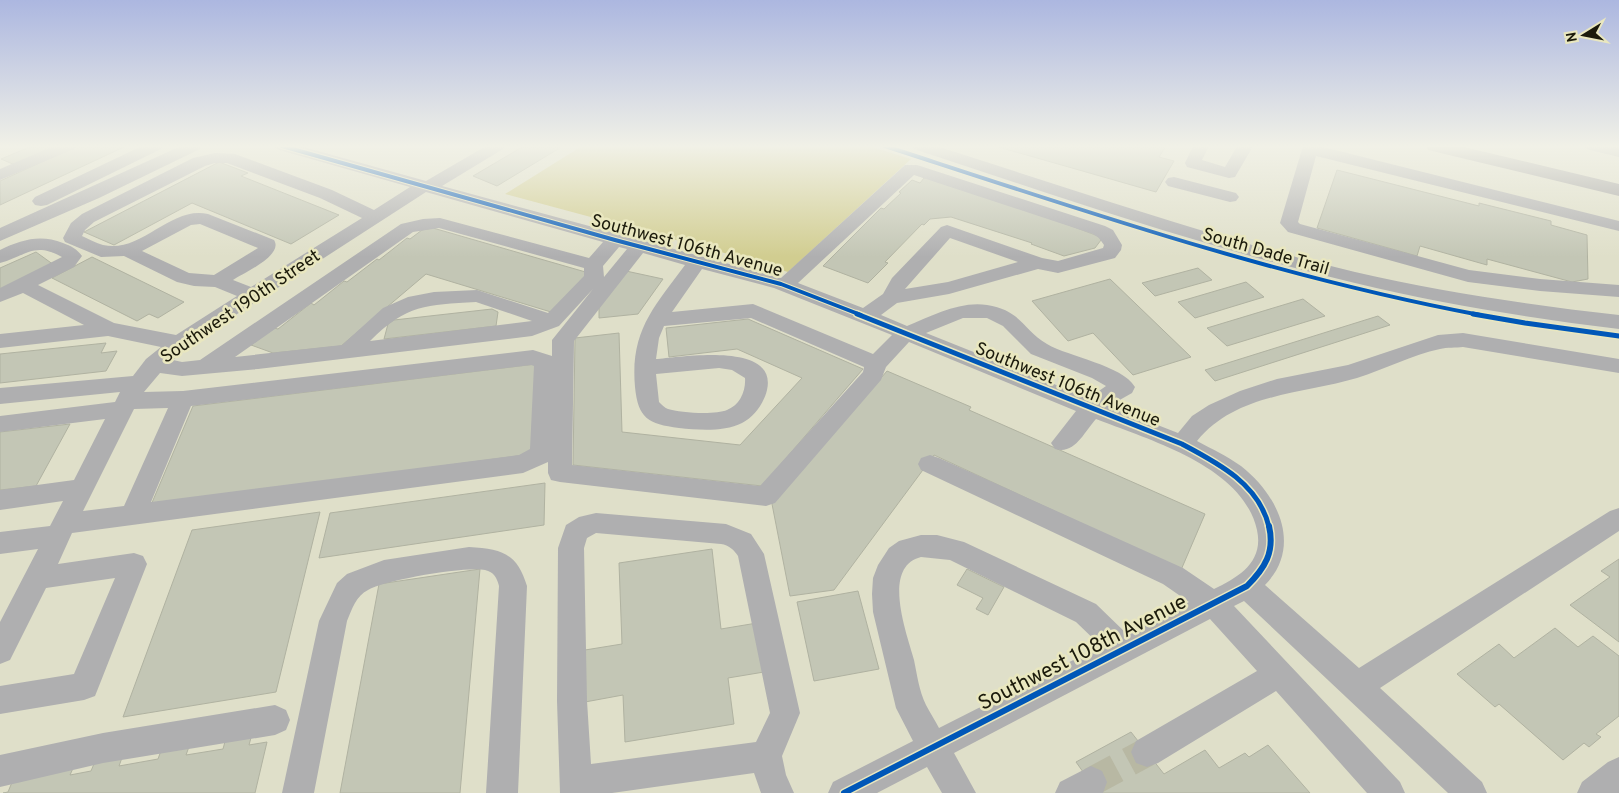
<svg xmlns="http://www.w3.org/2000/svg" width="1619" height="793" viewBox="0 0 1619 793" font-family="Overpass,sans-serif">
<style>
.green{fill:#d1cd90}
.building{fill:#c3c6b5;stroke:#b0b2a1}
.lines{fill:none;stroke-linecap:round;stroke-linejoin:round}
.minor-tunnel{stroke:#b8b8a3;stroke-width:29;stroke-dasharray:29 14;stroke-linecap:butt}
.minor{fill:#afafb0;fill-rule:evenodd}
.highway{fill:#a1a0a0;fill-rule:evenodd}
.cycleway-far2-casing{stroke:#e9e7bf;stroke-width:6}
.cycleway-far1-casing{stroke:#e9e7bf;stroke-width:8}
.cycleway-casing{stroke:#e9e7bf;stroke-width:9}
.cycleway-far2{stroke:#0057b8;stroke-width:4}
.cycleway-far1{stroke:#0057b8;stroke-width:5}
.cycleway{stroke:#0057b8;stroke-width:6}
.labels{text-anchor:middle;stroke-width:5;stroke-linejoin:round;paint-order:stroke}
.street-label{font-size:18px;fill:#1b1a0b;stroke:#e9e7bf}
.near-street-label{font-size:21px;fill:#1b1a0b;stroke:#e9e7bf}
</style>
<rect width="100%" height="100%" fill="#dfdfc9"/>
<path class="green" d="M582,146h287l42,13 -123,113 -56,-17 -227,-61z"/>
<path class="building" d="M32,146h25l-42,19 -14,-6z
M77,146h49l-126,59v-24z
M524,146h39l-66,40 -24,-10z
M995,146h171l-7,11 15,4 -18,31z
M219,162l29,11 -7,3 98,39 -48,29 -99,-41 -78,42 -30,-13z
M1337,170l142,36v-3l72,18v4l36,10 1,44 -16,3 -85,-23v6l-67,-19 -3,10 -100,-28z
M924,178h4l125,41 45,17 3,4 -6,8 -31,8 -33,-12 1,-1 -81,-26 -21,2 -6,6 -2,-1 -37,38 3,1 -20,20 -45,-17 58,-58 3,1 17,-16 -2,-1 13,-12 8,3z
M433,228l156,45 -38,39 -125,-38 -85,72 -68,7 -22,-8 23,-17 4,1 33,-26 3,2 30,-24 3,1 30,-23 2,1 28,-22 3,1 12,-9z
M36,252l18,13 -54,25v-22z
M92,257l92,45 -26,16 -9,-4 -12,7 -85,-43z
M1198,268l14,12 -57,16 -13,-13z
M626,271l37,8 -25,35 -39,4v-11z
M1110,279l81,78 -58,18 -40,-42 -25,8 -36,-40z
M1246,282l18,15 -69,21 -17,-16z
M1303,299l22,17 -98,30 -20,-18z
M492,309l6,3 -2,14 -112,13 4,-15 6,-4z
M1378,316l12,9 -175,56 -10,-11z
M748,319l115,50 -101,117 -189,-21 2,-127 44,-5 3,99 118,13 62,-67 -65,-29 -68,8 -3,-29z
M106,343l-5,10 16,-2 -11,20 -106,12v-29z
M536,364l-4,90 -381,51 42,-99z
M887,371l84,36 -2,3 236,104 -24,56 -247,-115 -100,135 -44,6 -18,-92z
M70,424l-34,62 -36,4v-58z
M545,483l-1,42 -225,33 11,-45z
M320,512l-44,180 -153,25 69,-187z
M712,549l9,80 36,-6 7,49 -36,6 6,46 -109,18 -2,-47 -38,7v-52l37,-6 -3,-81z
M1619,559v83l-49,-37 40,-28 -9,-6z
M480,569l-20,224h-120l39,-209z
M967,569l37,18 -16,28 -12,-6 7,-11 -26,-13z
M858,591l21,78 -65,12 -17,-79z
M1555,628l23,19 15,-11 26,20v60l-23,18 5,3 -12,10 -5,-4 -21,17 -64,-56 -4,3 -38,-33 42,-30 15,14z
M1131,732l33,42 41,-24 14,18 26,-15 4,4 19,-12 42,48h-212l-22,-31z
M252,734l-3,11 18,-3 -12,51h-252l5,-1 7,-17 59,-9 -4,9 21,-4 5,-12 27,-4 -4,11 39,-7 4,-11 28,-4 -4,11 37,-6 3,-11z"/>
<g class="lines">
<path class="minor-tunnel" d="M1091,782l56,-30"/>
<path class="minor" d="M54,146h22l-2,3 -74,31v-11z
M142,146h21l-2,3 -114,56 -6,1 -6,-1 -3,-4 3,-4z
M181,146h21l-2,3 -101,49 -99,43v-13z
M274,146h26l126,35 60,-35h19l-2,3 -61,37 339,92 124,-113h12l188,61 8,4 9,15 -1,5 -6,8 -57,15 -20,-4 -89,25 -52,9 -16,12 26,11c25,-10 52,-25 80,-21 34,5 36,25 60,39 22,13 75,21 88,43l-3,6 -23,13 69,27 14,-17 17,-11 31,-14 37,-12 71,-14 90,-30 25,-2 156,26v14l-156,-26c-7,1 -16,0 -23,2 -28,6 -55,20 -83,29 -54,16 -121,15 -160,63 15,8 30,15 44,25 37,29 62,80 24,119l94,83 251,-157 9,-3v23l-239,157 102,94 5,11h-39l-204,-192 -10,5 166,176 5,11h-38l-91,-102 -118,72 -11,4 -11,-4 -5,-11 5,-11 121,-70 -47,-52 -256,134 22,40h-34l-15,-26 -50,26h-49l5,-11 80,-41 -17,-33 -23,-96 -1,-18 1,-16 5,-13 11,-17 10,-7 22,-6h16l27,7 132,62 31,30 62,-32 -26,-18 -242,-114 -3,-6 3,-6 9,-3 9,3 244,110 31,21c25,-12 50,-27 43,-59 -14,-64 -108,-90 -161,-111 -12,13 -21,36 -41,30l-4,-6 25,-32 -167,-69 -23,25 -5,13 -106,123 -9,3 -206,-24 -9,-2 -3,-7v-11l-25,11 -451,60 -14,31 76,-11 9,3 4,8 -48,122 -4,10 -11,4 -84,14v-28l74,-12 41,-96 -69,10 -36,72 -10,4v-42l38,-73 -38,5v-22l50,-6 13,-25 -63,9v-20l74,-10 31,-61 -105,13v-16l115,-14 5,-10 -120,12v-16l133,-12 13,-17 15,-12 -53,-11 -108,12v-14l84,-9 -61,-32 -23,9v-14l62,-31c-28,-16 -36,-1 -62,6v-13c21,-10 40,-16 63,-7 8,3 14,6 19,13l-8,11 -36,18 76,38 62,12 61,-39 -22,-9 -21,-1 -17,-4 -53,-26 -23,1 -36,-15 -2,-4 8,-15 11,-9 111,-56 22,-5 20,1 97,36 42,20 36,-23 -134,-38zM215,163h12l93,35 42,20 -111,69 -18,-7c11,-7 51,-25 41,-40l-66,-26c-37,-9 -67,40 -105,31 -7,-2 -14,-6 -21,-9l3,-6 9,-8 111,-56zM914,175l179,59 6,4 5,7 -1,3 -45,13 -16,-3 -95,-33 -6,2 -49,51 -9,16 -20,14 -65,-25zM426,192l177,50 -14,16 -149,-40 -17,1 -22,5 -201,136 -18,2 -9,-2 24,-20zM200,224l58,24 -44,27 -25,-2 -47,-22 49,-26zM439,228l145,40v8l-36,37 -71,-23 -43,2 -26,5 -25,11 -41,37 -107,12 178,-125zM950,238l68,24 -70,20 -43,7zM619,247l8,2 -23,28 -1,-11zM643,253l42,12c-31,42 -55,66 -50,122 3,31 13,37 44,41 20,2 45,4 63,-5 12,-6 22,-20 25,-33 11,-49 -86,-33 -111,-31l3,-21 5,-12 87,-8 113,49 -1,5 -103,114 -188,-21 2,-124zM702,269l72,19 118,47 -19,19 -120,-50 -81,8zM593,289l-41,51v16l-19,-6 -350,41 -39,1 16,-19 22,3 76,-7 274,-33 27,-10zM476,302l56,19 -162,20c37,-37 56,-36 106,-39zM963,318h24l16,8 28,28 61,24 14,8 -17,12 -163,-65zM531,365l3,1 -4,83 -11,6 -368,47 40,-96zM719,368l13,2 13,8c1,13 -5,27 -18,32 -11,5 -47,3 -59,-1 -3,-1 -6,-4 -9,-7l-3,-28zM168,408l-44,98 -41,5 51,-102zM921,557l29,3 126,62 25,24 -162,82c-4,-8 -9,-15 -13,-23 -7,-14 -9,-31 -12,-45 -7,-26 -33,-93 7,-103z
M912,146h24c139,44 277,92 419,126 87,20 175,33 264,43v14c-89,-11 -177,-25 -264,-46 -149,-35 -295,-86 -441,-134z
M1193,146h16l-7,14 23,7 11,-19 -1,-2h16l1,2 -17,29 -6,1 -42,-11 -2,-4z
M1303,146h16l300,75v10l-303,-75 -18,66 2,2 169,46 71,9 79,6v12l-79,-6 -72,-9 -180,-50 -8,-9z
M1584,146l35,1v10l-33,-8z
M1174,177l62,16 3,4 -3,4 -6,1 -62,-16 -3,-4 3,-4z
M596,513l130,11 25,10 13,20 36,159 -18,43 4,19 8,18h-33l-7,-20 -142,20h-52l-3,-92 1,-153 8,-23 13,-8zM596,533l125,11c8,1 13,6 17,12l32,157 -14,29 -165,22 -4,-63 -3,-153 3,-10z
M469,547c33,2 48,6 58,39l-9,207h-32l13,-207c-2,-8 -5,-14 -14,-16 -19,-4 -100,10 -117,20 -12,6 -16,19 -21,31l-33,172h-32l37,-172 18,-38 10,-9 37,-14z
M275,705l11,5 4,10 -4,10 -11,5 -172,28 -103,24v-32l103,-22z
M1619,757v36h-42l5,-11 26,-20z
M1091,766l11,5 5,11 -4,11h-48l5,-11z"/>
<path class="highway" d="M1425,146h35l159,38v12l-191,-46z"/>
<g class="cycleway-far2-casing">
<path id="cycleway-far2" d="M282,146l333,94 166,44 80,31
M885,146c196,64 392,131 595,169"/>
</g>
<g class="cycleway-far1-casing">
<path id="cycleway-far1" d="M857,314l325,130c36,19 77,40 87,83
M1473,314l52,9 94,13"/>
</g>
<g class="cycleway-casing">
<path id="cycleway" d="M844,793l403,-207c18,-18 28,-34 22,-60"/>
</g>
<use href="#cycleway-far2" class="cycleway-far2"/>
<use href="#cycleway-far1" class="cycleway-far1"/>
<use href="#cycleway" class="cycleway"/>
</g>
<linearGradient id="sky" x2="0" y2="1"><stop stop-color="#acb7e0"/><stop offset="0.57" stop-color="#f1f1e7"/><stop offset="1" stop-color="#f1f1e7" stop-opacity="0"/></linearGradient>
<rect width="1619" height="257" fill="url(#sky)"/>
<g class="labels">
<g class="street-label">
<text transform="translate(687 245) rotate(15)" y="6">Southwest 106th Avenue</text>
<text transform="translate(1266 251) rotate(16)" y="6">South Dade Trail</text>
<text transform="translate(240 306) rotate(-34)" y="6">Southwest 190th Street</text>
<text transform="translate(1068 384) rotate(22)" y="6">Southwest 106th Avenue</text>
</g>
<g class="near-street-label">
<text transform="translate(1082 652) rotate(-27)" y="7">Southwest 108th Avenue</text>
</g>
</g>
<g transform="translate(1584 35) rotate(260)" stroke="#e9e7bf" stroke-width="4" paint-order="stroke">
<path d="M0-4L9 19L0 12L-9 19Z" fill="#1b1a0b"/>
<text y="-8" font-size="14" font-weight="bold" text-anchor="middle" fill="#1b1a0b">N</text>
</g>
</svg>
